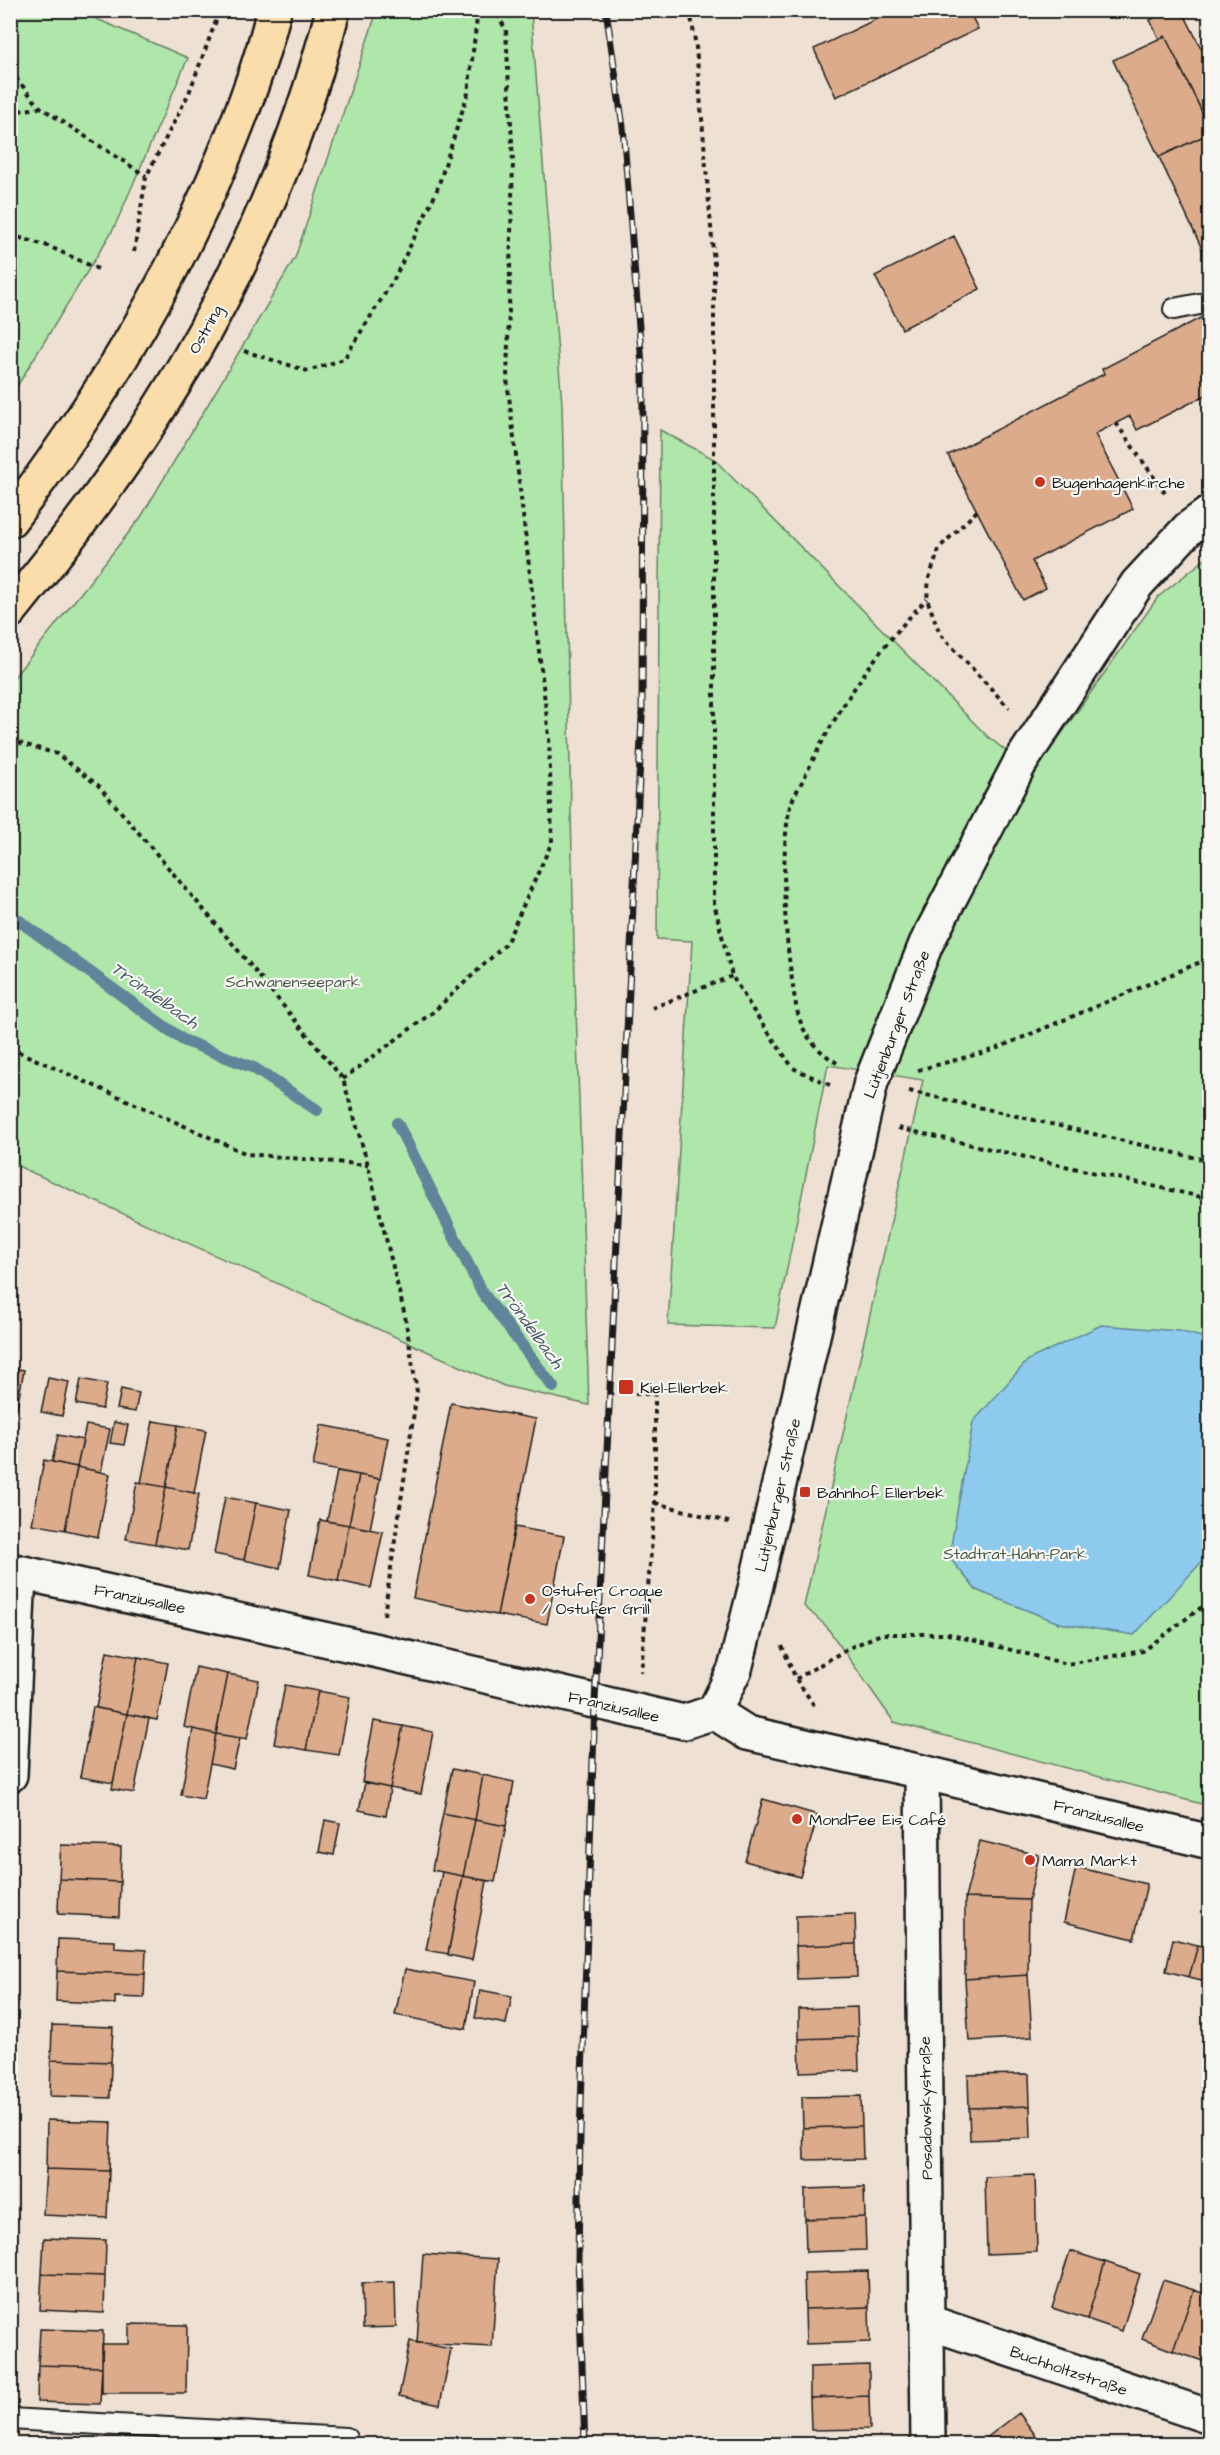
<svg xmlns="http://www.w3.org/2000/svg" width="1220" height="2455" viewBox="0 0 1220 2455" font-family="'Architects Daughter',sans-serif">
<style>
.green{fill:#afe6aa;stroke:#668163;stroke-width:1.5}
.water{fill:#8dcaed;stroke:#608499;stroke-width:1.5}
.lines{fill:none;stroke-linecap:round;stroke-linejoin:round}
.stream{stroke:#608499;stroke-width:12}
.building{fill:#dbab8c;stroke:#1c1c1c;stroke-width:1.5}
.service-casing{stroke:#1c1c1c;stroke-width:24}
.minor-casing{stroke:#1c1c1c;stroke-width:38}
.trunk-casing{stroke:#1c1c1c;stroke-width:38}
.path{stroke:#1c1c1c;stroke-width:4;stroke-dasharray:4.5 4.5;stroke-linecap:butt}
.service{stroke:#f6f6f2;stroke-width:20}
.minor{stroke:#f6f6f2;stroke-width:33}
.trunk{stroke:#faddab;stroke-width:33}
.rail-casing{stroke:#1c1c1c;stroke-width:7}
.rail{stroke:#f6f6f2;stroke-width:4.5;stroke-dasharray:14;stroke-linecap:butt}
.poi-dot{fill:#c8321e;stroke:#f6f6f2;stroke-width:2}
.labels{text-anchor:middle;stroke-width:4.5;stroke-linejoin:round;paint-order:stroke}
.street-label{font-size:16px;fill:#1c1c1c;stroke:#f6f6f2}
.poi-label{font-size:16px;fill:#1c1c1c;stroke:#f6f6f2;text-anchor:start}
.park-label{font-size:16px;fill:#485947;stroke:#f6f6f2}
.water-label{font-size:18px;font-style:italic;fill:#445965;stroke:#f6f6f2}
</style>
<rect width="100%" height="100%" fill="#eee0d3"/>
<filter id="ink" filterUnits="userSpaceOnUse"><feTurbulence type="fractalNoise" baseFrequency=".0167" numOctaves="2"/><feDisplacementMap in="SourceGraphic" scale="12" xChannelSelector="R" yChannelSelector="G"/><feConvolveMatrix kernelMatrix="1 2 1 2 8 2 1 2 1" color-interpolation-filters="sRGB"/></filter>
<g filter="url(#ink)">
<path class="green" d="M11,10l67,1 110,47 -74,170 -103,168z
M377,11h154l31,394 12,542 15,458 -85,-19 -493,-223v-482l130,-164 154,-259z
M660,430l54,29 273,277 47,37 124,-176 51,-41v1250l-315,-84 -68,-96 -22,-20 119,-526 -95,-15 -53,263 -107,-3 24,-384 -35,-2z"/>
<path class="water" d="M1101,1325l78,6 30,8v215l-75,81 -75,-12 -83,-33 -27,-33 24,-135 55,-62z"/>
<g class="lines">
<path class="stream" d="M10,914l173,126 71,28 63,42
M397,1123l85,169 71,95"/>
</g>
<path class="building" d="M895,10h90l-13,7 6,12 -142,68 -22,-48z
M1169,10h13l28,56v43l-8,3 -37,-76 -6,3 -9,-19z
M1165,36l45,92v5l-51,24 -46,-97z
M1210,133v118l-6,2 -45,-96z
M954,236l26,53 -78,40 -27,-53z
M1210,313v80l-73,37 -7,-14 -35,18 38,75 -101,52 14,27 -23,12 -75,-145 156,-81 -2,-5z
M10,1368l14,2 -11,58 -3,-1z
M48,1378l21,4 -7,34 -21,-4z
M81,1379l26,5 -5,25 -26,-5z
M121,1389l18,4 -4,19 -18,-3z
M451,1403l85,16 -39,196 -84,-17z
M153,1421l25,4 -12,62 -25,-4z
M114,1422l14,3 -4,20 -14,-2z
M86,1425l24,4 -9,43 -24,-5z
M178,1425l28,5 -12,63 -28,-6z
M321,1425l67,13 -8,41 -67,-13z
M58,1435l25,5 -6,27 -25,-5z
M10,1457l9,2 -9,42z
M44,1460l33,7 -12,63 -33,-6z
M77,1467l33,7 -12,63 -33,-7z
M337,1471l22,4 -10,50 -22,-4z
M359,1475l21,4 -10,50 -21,-4z
M137,1482l29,5 -11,57 -29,-5z
M166,1487l33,7 -11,56 -33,-6z
M225,1497l31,6 -12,57 -30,-6z
M256,1503l35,7 -11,58 -36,-8z
M320,1520l29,5 -11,56 -29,-6z
M349,1525l34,7 -12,56 -33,-7z
M515,1527l49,9 -17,88 -50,-9z
M107,1651l31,6 -11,57 -31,-6z
M138,1657l30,6 -11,57 -30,-6z
M196,1667l32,7 -12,60 -32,-7z
M228,1674l31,6 -12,59 -31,-5z
M285,1685l33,6 -12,59 -32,-6z
M318,1691l32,6 -11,58 -33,-5z
M93,1707l34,7 -14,69 -33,-6z
M127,1714l22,4 -15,75 -22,-4z
M374,1721l29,5 -13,62 -28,-6z
M403,1726l30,6 -12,62 -31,-6z
M193,1729l23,5 -13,65 -22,-4z
M216,1734l24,4 -7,31 -23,-5z
M452,1769l31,6 -8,45 -32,-7z
M483,1775l31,7 -8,44 -31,-6z
M365,1783l25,5 -4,28 -27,-6z
M763,1799l55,16 -18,62 -55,-16z
M443,1813l32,7 -12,56 -31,-6z
M325,1820l15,3 -6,32 -15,-3z
M475,1820l31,6 -11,56 -32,-6z
M980,1841l59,14 -10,45 -64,-2z
M61,1845l60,2 -1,35 -61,-3z
M1076,1867l71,17 -13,55 -70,-17z
M442,1872l21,4 -15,78 -22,-4z
M463,1876l24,5 -15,79 -24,-5z
M59,1879l61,3 -1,35 -61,-3z
M965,1898l64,2 -1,75 -63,4z
M855,1914l1,30 -60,2v-30z
M58,1939l57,2v7l31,2 -1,24 -88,-3z
M1173,1939l25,6 -9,32 -23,-6z
M856,1944l1,33 -60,2 -1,-33z
M1198,1945l12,3v34l-21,-5z
M405,1969l69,13 -8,47 -71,-14z
M57,1971l88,3 -1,24 -29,-1v7l-59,-3z
M1028,1975l4,62 -63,4 -4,-62z
M480,1990l32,6 -6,28 -31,-6z
M857,2007l1,30 -59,2v-30z
M52,2025l61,2 -2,35 -60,-2z
M858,2037l1,33 -59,2 -1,-33z
M51,2060l60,2 -1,36 -60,-2z
M1029,2074l1,32 -61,2 -1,-33z
M861,2096l1,30 -59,2 -1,-31z
M1030,2106l1,32 -61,2 -1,-32z
M47,2120l64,2 -2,49 -63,-2z
M862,2126l1,33 -59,1 -1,-32z
M46,2169l63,2 -2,47 -64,-3z
M1035,2175l2,77 -50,2 -2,-77z
M864,2187l1,30 -60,2v-30z
M865,2217l1,33 -60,2 -1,-33z
M44,2238l62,2 -1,36 -63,-2z
M1070,2251l35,11 -18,57 -35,-11z
M423,2254l75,5 -6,88 -75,-4z
M1105,2262l35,12 -18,57 -35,-12z
M868,2271l1,36 -64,2 -1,-36z
M42,2274l63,2 -1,37 -64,-3z
M1163,2280l31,10 -21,61 -31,-12z
M395,2282l1,45 -33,1 -1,-45z
M1194,2290l16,6v47l-7,18 -30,-10z
M869,2307l1,35 -64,2 -1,-35z
M129,2324l58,1 -1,68h-84v-49h27z
M40,2329l63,2 -1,36 -64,-2z
M410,2341l41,8 -11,56 -41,-9z
M38,2365l64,2 -2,37 -63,-2z
M869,2365v31l-59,2v-31z
M869,2396l1,33 -59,1 -1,-32z
M1019,2413l23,31h-59l-2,-2z"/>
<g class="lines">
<g class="service-casing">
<path id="service" d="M1174,309l36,-7
M10,2419l336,19"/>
</g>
<g class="minor-casing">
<path id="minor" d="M10,1570l368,81 306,71 30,-10
M714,1712l21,-43 21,-84 115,-503 55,-138 94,-181 117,-179 52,-56 21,-15
M714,1712l33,21 175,39 288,70
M922,1772l6,672
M10,1775l9,-203
M928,2322l282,95"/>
</g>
<g class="trunk-casing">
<path id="trunk" d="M10,520c82,-109 148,-214 203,-338 24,-55 47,-113 61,-172
M10,611c39,-48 78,-97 113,-148 94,-137 169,-291 210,-453"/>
</g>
<path class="path" d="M690,10l6,37 18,216v640l18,73 21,34 40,58 39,18
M10,71l30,36 106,69
M10,112l29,-4
M10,235l38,11 50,23
M134,252l12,-75 43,-84 31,-83
M244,351l64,20 36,-12 50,-80 42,-86 32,-100 10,-83
M1116,423l51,73
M977,511l-37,36 -11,31 -2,21 13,35 69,74
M10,740l47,14 42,32 138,163 106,130 25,86 37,151 12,76 -33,223
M652,1008l80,-32
M10,1048l237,106 121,11
M837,1063c-42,-26 -40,-53 -47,-97 -6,-46 -9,-110 -1,-155 2,-12 12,-26 17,-37 31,-65 71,-125 121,-175
M918,1070l75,-20 217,-92
M343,1079l90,-67 73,-68 46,-102 -3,-106 -42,-357 6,-217 -7,-132 -11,-20
M909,1091l301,70
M898,1128l312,71
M635,1394h20v109l-14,169
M655,1503l77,20
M782,1646l14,33 20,29
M796,1679l51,-30 34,-15h67l119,30 76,-13 67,-50"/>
<use href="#service" class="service"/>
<use href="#minor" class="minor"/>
<use href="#trunk" class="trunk"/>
<g class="rail-casing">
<path id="rail" d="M585,2444l-7,-184 2,-126 15,-432 47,-985 1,-340 -20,-250 -17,-117"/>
</g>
<use href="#rail" class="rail"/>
</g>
</g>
<g class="poi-dot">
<circle cx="1040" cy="482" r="6"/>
<rect x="618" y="1379" width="16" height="16" rx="3"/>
<rect x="799" y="1486" width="12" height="12" rx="3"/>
<circle cx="530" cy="1599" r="6"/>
<circle cx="797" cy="1819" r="6"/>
<circle cx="1030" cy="1860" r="6"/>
</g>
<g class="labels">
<g class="street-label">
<text transform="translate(205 329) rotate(-61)" y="6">Ostring</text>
<text transform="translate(896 1024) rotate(-69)" y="6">Lütjenburger Straße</text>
<text transform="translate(777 1495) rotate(-77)" y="6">Lütjenburger Straße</text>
<text transform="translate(140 1598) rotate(12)" y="6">Franziusallee</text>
<text transform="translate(614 1706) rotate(13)" y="6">Franziusallee</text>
<text transform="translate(1099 1815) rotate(14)" y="6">Franziusallee</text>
<text transform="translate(925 2108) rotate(-91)" y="6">Posadowskystraße</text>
<text transform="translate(1069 2370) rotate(19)" y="6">Buchholtzstraße</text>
</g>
<g class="poi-label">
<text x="1052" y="488">Bugenhagenkirche</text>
<text x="640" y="1393">Kiel-Ellerbek</text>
<text x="817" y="1498">Bahnhof Ellerbek</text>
<text x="542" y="1596">Ostufer Croque<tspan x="542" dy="18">/ Ostufer Grill</tspan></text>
<text x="809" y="1825">MondFee Eis Café</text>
<text x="1042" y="1866">Mama Markt</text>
</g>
<g class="park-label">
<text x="293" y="987">Schwanenseepark</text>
<text x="1015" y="1559">Stadtrat-Hahn-Park</text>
</g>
<g class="water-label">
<text transform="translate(155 995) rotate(35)" y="6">Tröndelbach</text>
<text transform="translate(530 1325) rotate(54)" y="6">Tröndelbach</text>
</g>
</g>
<rect width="1220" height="2455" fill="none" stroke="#f6f6f2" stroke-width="36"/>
<rect x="18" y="18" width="1184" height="2419" fill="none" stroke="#1c1c1c" stroke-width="2" filter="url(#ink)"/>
</svg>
